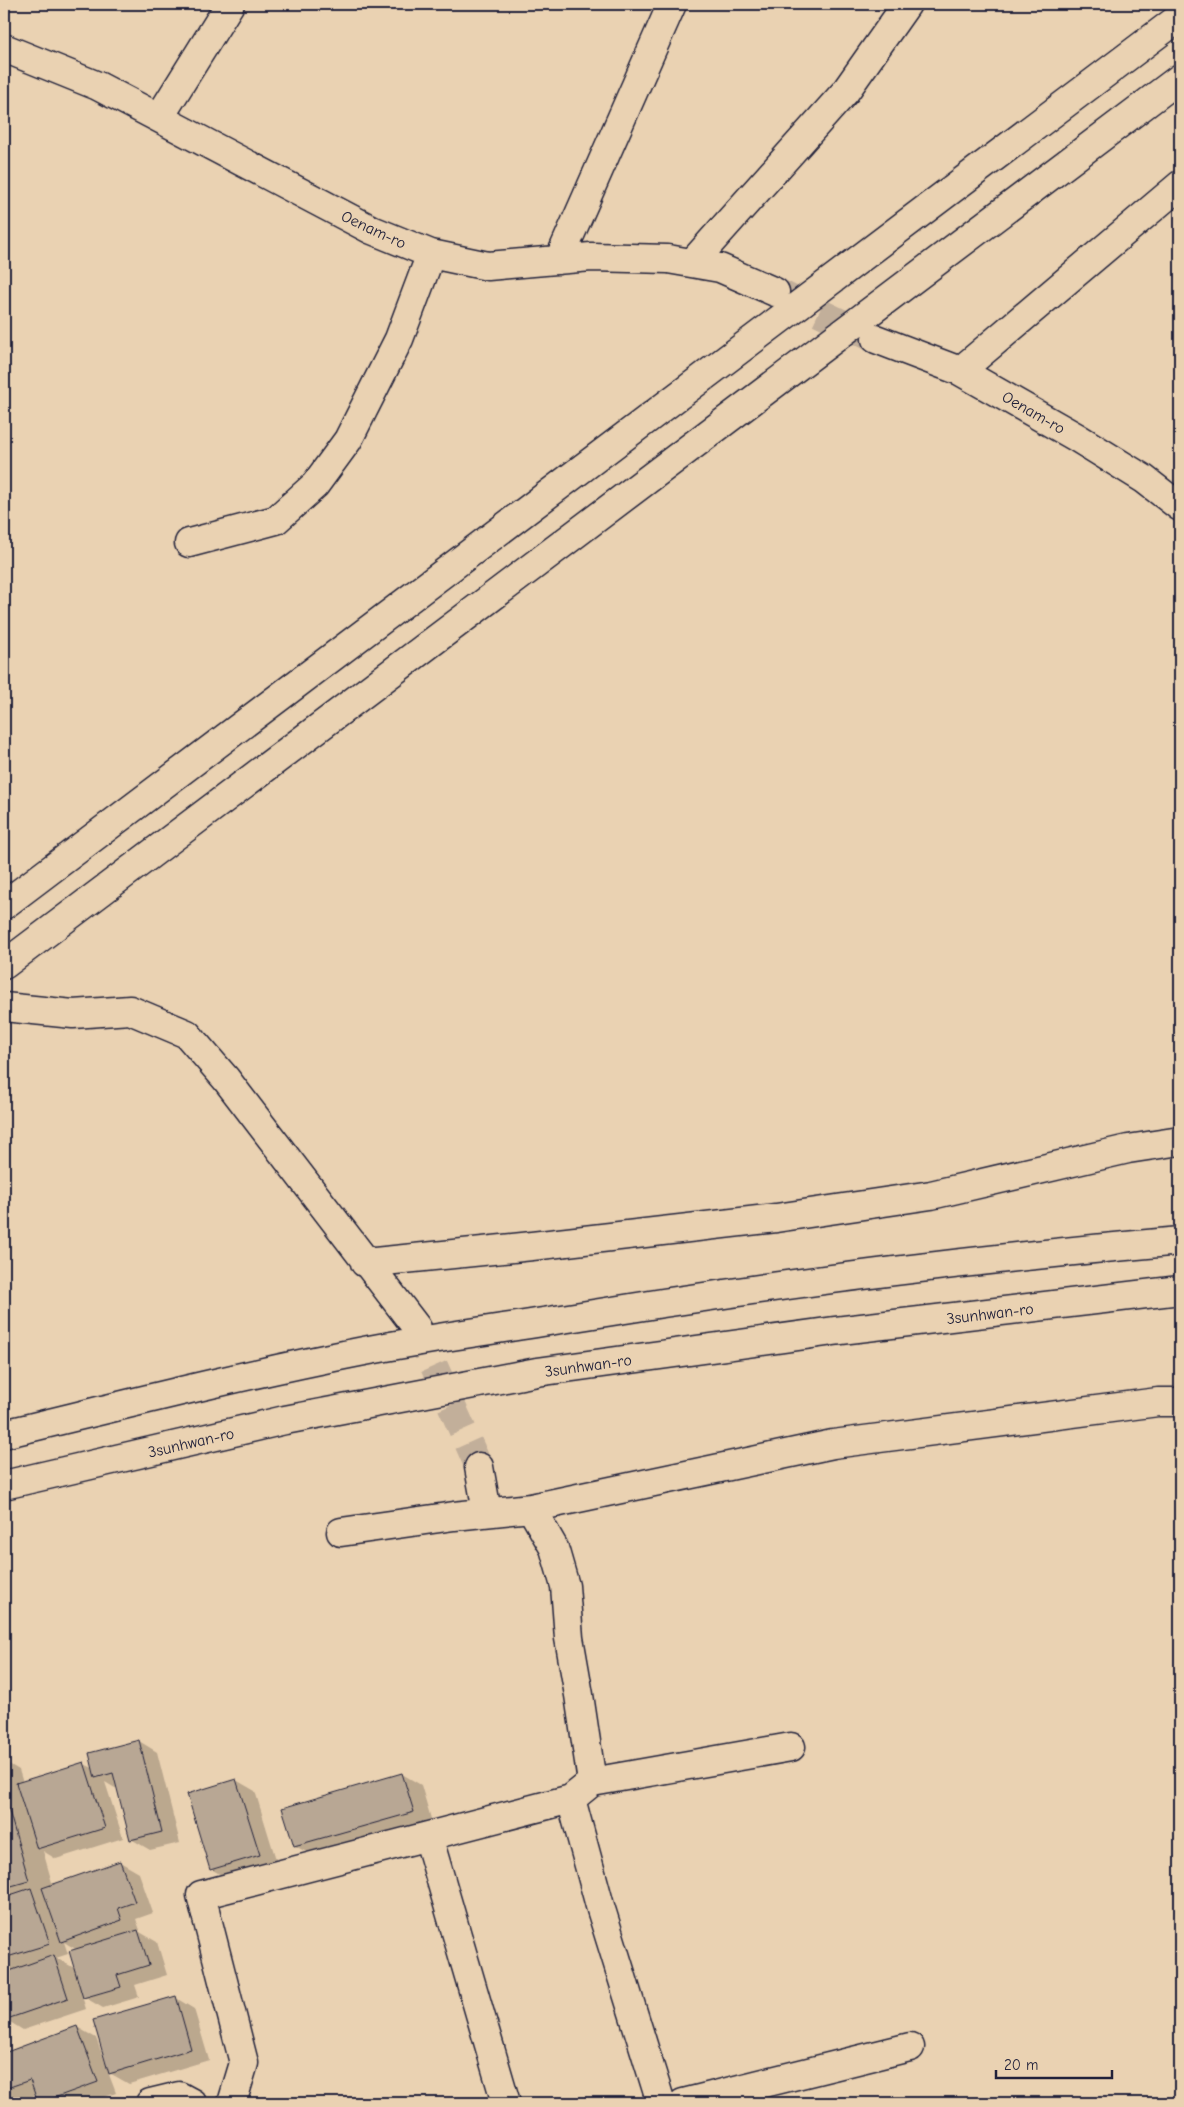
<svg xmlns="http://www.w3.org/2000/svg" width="1184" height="2107" viewBox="0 0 1184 2107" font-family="'Comic Neue',sans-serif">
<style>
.shadow{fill:#0003;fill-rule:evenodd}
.building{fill:#b8a794;stroke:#22223b}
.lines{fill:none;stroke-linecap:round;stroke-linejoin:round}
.minor-tunnel{stroke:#c2af9a;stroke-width:28;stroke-dasharray:28 14;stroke-linecap:butt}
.minor-casing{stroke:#22223b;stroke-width:31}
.highway-casing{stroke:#22223b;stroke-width:31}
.minor{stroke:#ead2b2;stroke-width:28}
.highway{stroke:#ead2b2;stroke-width:28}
.labels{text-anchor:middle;stroke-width:4.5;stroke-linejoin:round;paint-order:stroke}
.street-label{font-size:16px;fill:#22223b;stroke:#ead2b2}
</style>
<rect width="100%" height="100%" fill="#ead2b2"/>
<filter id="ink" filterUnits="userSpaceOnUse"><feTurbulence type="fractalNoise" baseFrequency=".02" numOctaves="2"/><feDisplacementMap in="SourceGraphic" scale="10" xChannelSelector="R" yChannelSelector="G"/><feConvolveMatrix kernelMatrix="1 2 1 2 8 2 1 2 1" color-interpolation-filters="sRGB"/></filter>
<g filter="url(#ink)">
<path class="shadow" d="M139,1741l18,11 23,91 -30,7 -19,-11 -13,-52 -3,1 -10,-6 18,56 -67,21 -13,-8 10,35 67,-24 19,11 14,40 -17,6 4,11 -2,1 19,11 10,33 -32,10 4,12 -36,11 -21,-12 4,13 -63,21 -18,-11 -1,-2v-256l15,9 4,13 61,-19 11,5zM64,1942l13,8 -1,19 -20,-11 12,-4z
M402,1774l19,11 11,37 -118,34 -19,-10z
M236,1780l19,11 23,75 -48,14 -19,-11z
M176,1998l18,11 15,51 -80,24 -21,-12 8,21 -29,10h-47l-4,-8 -24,8h-8v-49l73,-27 19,11 9,24z"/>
<path class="building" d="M139,1740l23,92 -32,8 -17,-67 -18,5 -6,-25z
M84,1762l21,66 -68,21 -21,-66z
M402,1773l12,39 -120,34 -12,-38z
M236,1779l24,76 -50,15 -23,-76z
M4,1793l25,88 -25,7z
M120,1861l15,41 -17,6 4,12 -61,22 -19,-54z
M31,1888l19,56 -46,14v-61z
M138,1930l11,35 -32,10 4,12 -38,11 -14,-47z
M54,1955l14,43 -64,22v-47z
M176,1996l15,53 -82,25 -16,-54z
M77,2026l21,56 -58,21h-2l-8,-23 -26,9v-36z"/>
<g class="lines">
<path class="minor-tunnel" d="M781,294l90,43
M417,1328l62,139"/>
<g class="minor-casing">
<path id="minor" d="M4,48l94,38 274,144 59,24 57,12 103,-9 77,2 52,9 55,24
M159,118l71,-114
M559,260l113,-256
M692,263l153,-171 62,-88
M876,339l84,32 116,66 68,42 36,28
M960,371l220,-186
M189,543l87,-23 39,-35 33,-45 51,-101 32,-85
M4,905l1176,-888
M4,965l1176,-887
M4,1007l69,7 57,-4 57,24 39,45 191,249
M365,1263l167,-17 244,-28 155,-23 197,-46 52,-8
M479,1467l8,45
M531,1508l23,40 11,38 4,52 10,57 13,87
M341,1532l113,-16 77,-8 302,-64 325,-42h22
M571,1799l29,107 61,197
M428,1836l78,267
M150,2103l29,-7 13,7
M232,2103l12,-40 -43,-168 370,-96 21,-17 199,-35
M683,2103l227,-56"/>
</g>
<g class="highway-casing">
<path id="highway" d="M4,1434c116,-28 233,-58 350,-81 69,-14 139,-23 208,-34 205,-34 411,-60 618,-78
M4,1485l281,-65 252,-48 297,-41 346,-41"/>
</g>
<use href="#minor" class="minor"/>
<use href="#highway" class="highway"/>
</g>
</g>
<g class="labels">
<g class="street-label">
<text transform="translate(374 229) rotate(25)" y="6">Oenam-ro</text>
<text transform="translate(1034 412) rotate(30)" y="6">Oenam-ro</text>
<text transform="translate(990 1313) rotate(-7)" y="6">3sunhwan-ro</text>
<text transform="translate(588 1365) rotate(-8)" y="6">3sunhwan-ro</text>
<text transform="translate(191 1442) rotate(-13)" y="6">3sunhwan-ro</text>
</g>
</g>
<rect width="1184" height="2107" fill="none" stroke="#ead2b2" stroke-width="20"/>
<rect x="10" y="10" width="1164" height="2087" fill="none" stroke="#22223b" stroke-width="2" filter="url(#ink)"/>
<path d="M996 2070v8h116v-8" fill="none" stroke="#22223b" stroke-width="2.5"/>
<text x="1004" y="2070" font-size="15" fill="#22223b" stroke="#ead2b2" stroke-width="4" paint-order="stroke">20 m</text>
</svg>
